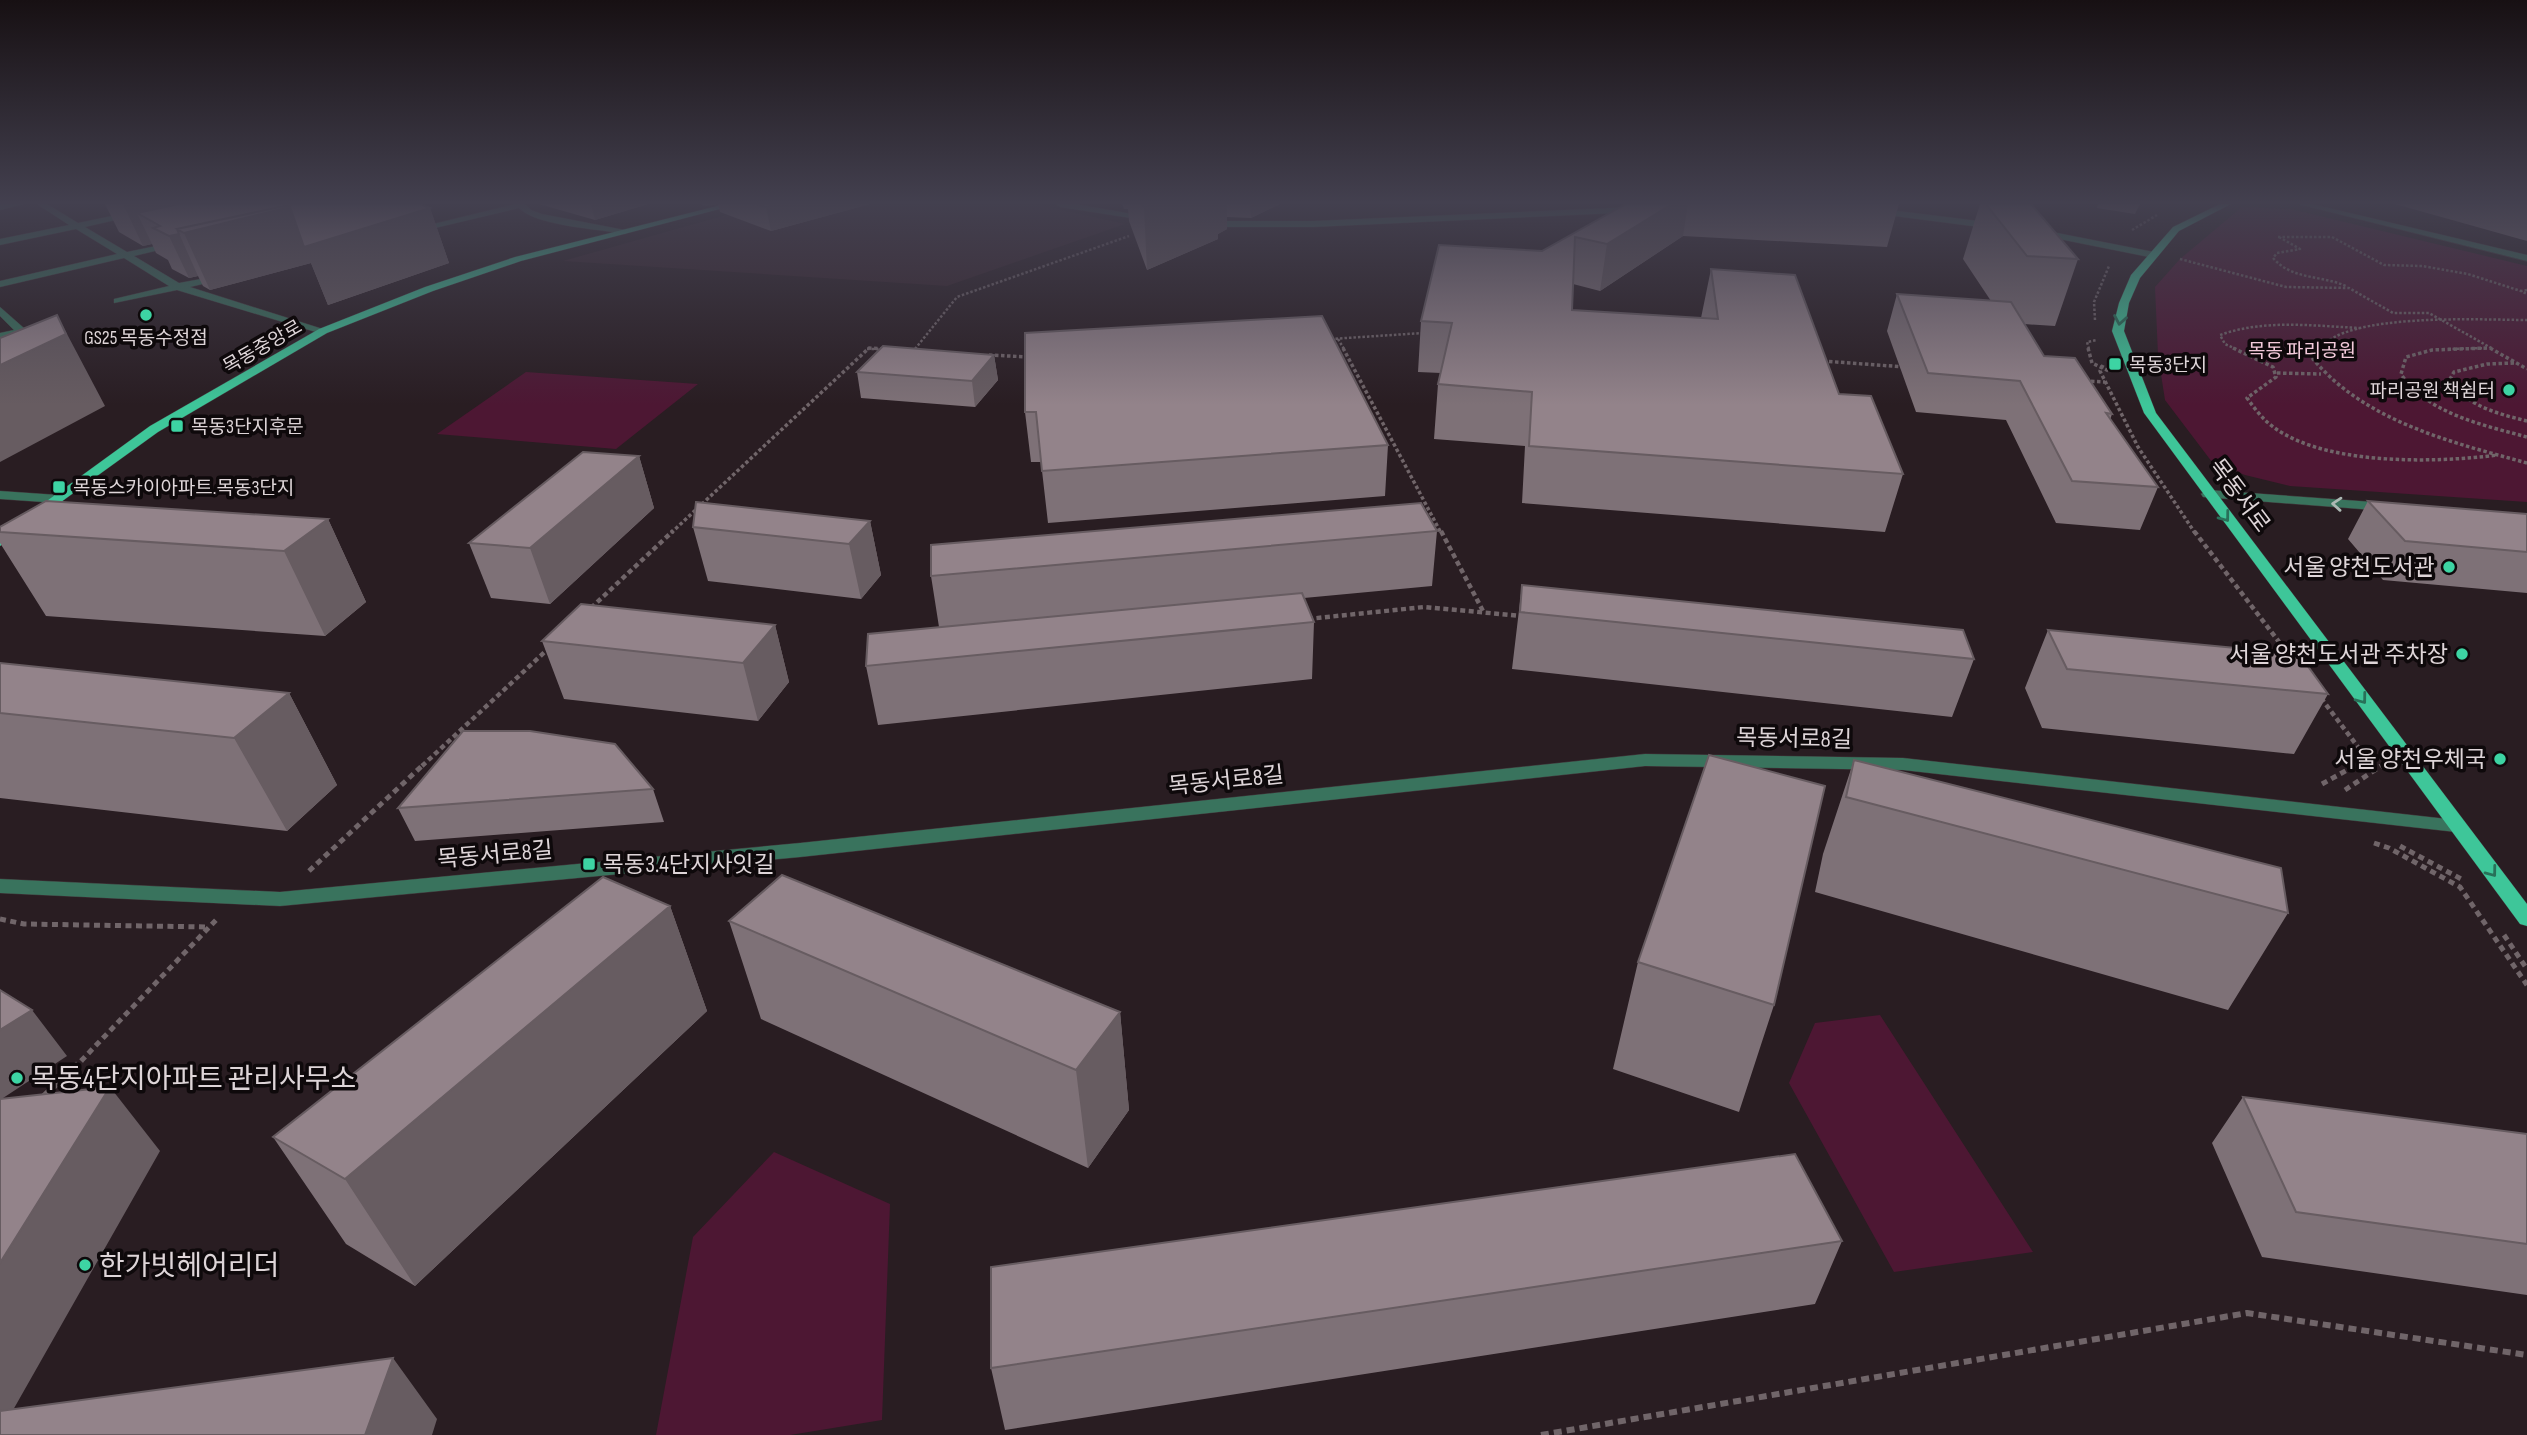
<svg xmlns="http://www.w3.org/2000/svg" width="2527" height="1435" viewBox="0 0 2527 1435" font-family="'Sofia Sans Condensed','Noto Sans KR',sans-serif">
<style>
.built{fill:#37242c}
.green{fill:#4d1733}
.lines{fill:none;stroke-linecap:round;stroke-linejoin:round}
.minor-casing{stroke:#42373b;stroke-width:1}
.major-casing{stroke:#42373b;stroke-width:1}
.path-far4{stroke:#706569;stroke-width:2.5;stroke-dasharray:2.5 2;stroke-linecap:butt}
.path-far3{stroke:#706569;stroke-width:3.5;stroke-dasharray:3.5 2.5;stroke-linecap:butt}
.path-far2{stroke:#706569;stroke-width:4.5;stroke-dasharray:5 3.5;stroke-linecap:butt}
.path-far1{stroke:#706569;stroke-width:5;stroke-dasharray:6 4.5;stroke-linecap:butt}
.path{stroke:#706569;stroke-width:6;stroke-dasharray:8 5;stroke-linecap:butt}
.minor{fill:#39735d;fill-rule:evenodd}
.major{fill:#3ec699;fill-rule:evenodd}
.wall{fill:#7e7177}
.shaded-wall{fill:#675c61}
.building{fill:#93838a;stroke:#675c61;stroke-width:2}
.oneway{stroke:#287159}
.oneway2{stroke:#acb8b3}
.poi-dot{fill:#3dd4a3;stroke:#0e090b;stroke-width:2.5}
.labels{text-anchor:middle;stroke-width:7;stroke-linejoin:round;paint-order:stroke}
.far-poi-label{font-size:19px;fill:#ded5d8;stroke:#0e090b;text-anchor:start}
.far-street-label{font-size:19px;fill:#ded5d8;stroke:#0e090b}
.far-park-label{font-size:19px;fill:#f3cada;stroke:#0e090b}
.street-label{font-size:23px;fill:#ded5d8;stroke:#0e090b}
.poi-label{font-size:23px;fill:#ded5d8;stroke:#0e090b;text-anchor:end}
.near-poi-label{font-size:28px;fill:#ded5d8;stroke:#0e090b;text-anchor:start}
</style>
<rect width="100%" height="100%" fill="#291d22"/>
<path class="built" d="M765,204h270l90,20 -178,62 -384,-25z"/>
<path class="green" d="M2242,207l49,2 236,57v236l-237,-16 -45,-11 -33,-13 -47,-62 -7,-45 -3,-68 25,-28z
M526,372l172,12 -82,65 -179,-15z
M1880,1015l153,237 -139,20 -105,-189 26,-60z
M774,1152l116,52 -8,216 -92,15h-134l37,-198z"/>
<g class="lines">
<g class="minor-casing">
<path id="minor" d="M0,204h24l-24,6z
M37,204h10l31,19 91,-19h16l-100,23 42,25 53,-11v4l-46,11 45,27 49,-9v4l-38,9 139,44 -10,2 -142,-43 -63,13v-4l55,-13 -45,-28 -124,29v-6l117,-27 -41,-25 -76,16v-6l69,-14z
M515,204h10l6,6 11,4 88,17 -5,3c-26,-5 -89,-8 -106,-26l-105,25 -5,-3z
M1056,204h20l79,14 -5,3 -90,-14z
M2298,204h14l215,51v6z
M1636,207l3,1v4l-326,15h-107l-5,-3 5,-3h107z
M1874,208l121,15 5,3 -5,3 -124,-16 -2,-2z
M2037,229l117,23 5,3 -5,3 -120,-24 -2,-2z
M0,307l42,37v4h-8l-14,-13 -20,4v-6l14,-3 -14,-14z
M2208,490l179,13 7,4 -7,4 -184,-14 -2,-3z
M0,491l58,4 7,4 -7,4 -58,-4z
M1645,754l258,4 553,62 7,1 3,5 -3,5 -7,1 -553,-62 -258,-4 -845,91 -520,49 -280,-13v-14l280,13 520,-49z"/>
</g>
<g class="major-casing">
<path id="major" d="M725,204h14l-218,57 -88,30 -106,42 -169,99 -158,114v-11l150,-109 169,-97 106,-42 90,-30z
M2220,204h11l-52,27 -39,47 -11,25 -5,28 32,82 371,491v22l-7,-2 -376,-511 -32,-82 7,-28 12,-28 42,-48z"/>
</g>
<path class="path-far4" d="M2132,230l25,-15
M2278,237h54l52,28 38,1 46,8 53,17
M2279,237l21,12 -23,4 -4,5c19,22 48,17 73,28
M2180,259l106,28 63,1 44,25h36l64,36
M2527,290l-6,1 6,3
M2095,320l-1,-18 15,-36
M1331,339l92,-6
M1338,339l6,10
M867,349h18
M915,349l42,-52 172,-61
M2089,349l-2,-7 10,-2
M2236,349l-11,-5 -5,-9c44,-16 94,-9 140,-7
M2320,349c25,-37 163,-29 207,-29
M2448,349l39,-1"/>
<path class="path-far3" d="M1343,348l98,185
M2088,348l4,15 17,8
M2233,348l40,19 3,10 -29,21c5,7 11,15 17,21 48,48 171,44 234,36
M2321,348l-8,11c53,63 138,83 214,104
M2487,348l-55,2 -26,7 -5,17c27,40 82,51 126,63
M2490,348l37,21
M914,351l3,-3
M989,355l40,2
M1823,361l82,6
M2514,363l-27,1 -33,8 -4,7c15,27 49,35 77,42
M2103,365l-3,6 38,76 57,86
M2277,373l44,1
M2085,381l20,1
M671,533l198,-185 16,1"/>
<path class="path-far2" d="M1441,531l42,80
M2194,531l95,124
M591,608l82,-77
M1308,619l116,-12 98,9
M2321,698l46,61 -12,7
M422,766l127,-118"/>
<path class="path-far1" d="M2322,784l36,-20
M2345,790l36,-24
M2374,843l15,5 71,39 67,98
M2400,846l63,34
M309,871l115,-107
M0,919l24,5 185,3
M2504,935l23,34
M81,1061l135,-141"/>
<path class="path" d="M44,1096l38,-36
M1541,1435l706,-122 280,42"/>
<use href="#minor" class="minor"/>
<use href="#major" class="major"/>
</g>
<path class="wall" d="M105,204h315l10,4 19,55 -121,42 -17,-42 -101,27 -7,-4 -5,-10 -9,2 -17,-9 -4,-9 -12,-7 -4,-9 -9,2 -24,-14z
M539,204h109l-53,16z
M700,204h170l-99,27 -51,-19 -2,-8 -12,2z
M1122,204h158l-29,14 -24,-1v12l-9,5v5l-71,31 -18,-49 -1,-12h-4z
M1626,204h273l-12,43 -204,-11 -83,55 -27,-7 -1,26 129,8 10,-49 128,125 64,80 -18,58 -363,-29 3,-57 -91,-7 4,-55 3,-11 -23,-1 3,-51z
M1980,204h51l47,55 -23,67 -31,-2 20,32 68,58 -2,6 48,67 -18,43 -84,-7 -50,-103 -90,-8 -29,-81 10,-37 94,7 -28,-42z
M2098,204h42l-5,10 -38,-6z
M2395,204h132v37z
M1025,333l363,112 -3,51 -337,27 -7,-61h-10l-6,-50z
M994,355l4,25 -23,27 -114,-9 -4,-26z
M639,456l15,52 -104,96 -59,-6 -22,-55z
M2368,501l159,13v79l-144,-13 -35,-41z
M328,519l38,83 -41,34 -279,-20 -46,-73v-16z
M870,521l11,54 -20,24 -153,-18 -15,-54z
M1437,531l-5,55 -128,12 10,24 -2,57 -434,46 -12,-59 73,-39 -8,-51z
M1522,585l452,74 -22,58 -440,-48z
M775,625l14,57 -31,39 -194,-22 -22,-58z
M2048,630l280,64 -34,60 -252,-26 -17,-40z
M0,663l289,30 48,92 -50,46 -287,-33z
M1854,760l434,153 -60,97 -413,-118 8,-38z
M653,789l11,33 -249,19 -17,-33z
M670,906l37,105 -292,275 -69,-42 -73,-107z
M729,921l391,91 9,98 -41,58 -327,-149z
M1638,962l136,43 -35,107 -126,-43z
M2243,1097l284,37v161l-265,-38 -50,-114z
M1842,1241l-27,63 -810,126 -14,-62z"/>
<path class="shaded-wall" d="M123,204h247l60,4 19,55 -121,42 -17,-42 -101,27 -26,-57 -7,-4 21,47 -9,2 -20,-42 -9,-10 -23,-13 15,31 -9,2z
M591,204h57l-53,16z
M705,204h13l-12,2z
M780,204h90l-99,27 -5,-24z
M1153,204h74v25l-9,5v5l-71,31 -3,-63z
M1250,204h30l-29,14z
M1672,204h16l-5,32 -83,55 7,-47z
M57,315l48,91 -105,56v-97z
M994,355l4,25 -23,27 -3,-26z
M639,456l15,52 -104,96 -20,-56z
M328,519l38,83 -41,34 -41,-85z
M870,521l11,54 -20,24 -12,-55z
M775,625l14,57 -31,39 -15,-58z
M289,693l48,92 -50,46 -53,-93z
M670,906l37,105 -292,275 -70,-107z
M32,1010l35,46 -67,44v-70z
M1120,1012l9,98 -41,58 -12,-98z
M110,1087l50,64 -160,282v-170z
M393,1358l44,61 -5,16h-67z"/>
<path class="building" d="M179,204h115l-117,25 2,5 -10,2 -16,-8 7,-2 -23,-13z
M294,204h126l10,4 -126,39 -14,-40 -106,26 -7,-4z
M756,204h24l-14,3z
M1142,204h11l-9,3z
M1626,204h46l-65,40 -32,-7 -3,73 146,9 -7,-50 84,6 44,119 32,2 32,78 -374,-28 3,-54 -94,-8 14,-61 -31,-2 18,-76 103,6z
M1986,204h45l47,55 -51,-3z
M1897,294l114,8 33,54 31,2 37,56 -6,-1 52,74 -86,-6 -52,-100 -92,-8z
M57,315l9,19 -66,31v-27z
M1322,316l66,129 -346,26 -6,-59h-11v-79z
M883,346l111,9 -22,26 -115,-9z
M583,452l56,4 -109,92 -61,-5z
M46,501l282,18 -44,32 -284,-19v-5z
M2368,501l159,13v38l-122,-11z
M696,502l174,19 -21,23 -156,-17z
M1421,503l16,28 -506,45v-31z
M1522,585l441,45 11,29 -454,-47z
M1302,593l12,29 -448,44 2,-32z
M581,604l194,21 -32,38 -201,-22z
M2048,630l251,24 29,40 -261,-25z
M0,663l289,30 -55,45 -234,-25z
M463,731h67l85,13 38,45 -255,19z
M1709,755l116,31 -51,219 -136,-43z
M1854,760l427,108 7,45 -442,-116z
M782,875l338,137 -44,58 -347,-149z
M603,877l67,29 -325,273 -72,-42z
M0,990l32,20 -32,20z
M110,1087l-110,176v-164z
M2243,1097l284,37v110l-231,-32z
M1795,1154l47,87 -851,127v-101z
M393,1358l-28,77h-365v-24z"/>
<defs><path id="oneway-chevron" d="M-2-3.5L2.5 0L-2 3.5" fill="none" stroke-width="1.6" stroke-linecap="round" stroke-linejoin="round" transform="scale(1.75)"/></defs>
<g class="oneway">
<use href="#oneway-chevron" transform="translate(2120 320) rotate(100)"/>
<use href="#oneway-chevron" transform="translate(2225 517) rotate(53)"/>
<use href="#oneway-chevron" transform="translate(2362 699) rotate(53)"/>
<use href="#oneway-chevron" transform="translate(2492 872) rotate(53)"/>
</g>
<use class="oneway2" href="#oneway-chevron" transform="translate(2337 504) rotate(-176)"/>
<linearGradient id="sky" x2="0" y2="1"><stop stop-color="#171013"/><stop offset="0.5" stop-color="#43404f"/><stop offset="1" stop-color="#43404f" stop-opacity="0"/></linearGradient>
<rect width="2527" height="405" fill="url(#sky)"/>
<g class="poi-dot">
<circle cx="146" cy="315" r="7"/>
<rect x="2108" y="357" width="14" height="14" rx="3.5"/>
<circle cx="2509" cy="390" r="7"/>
<rect x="170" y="419" width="14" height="14" rx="3.5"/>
<rect x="52" y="480" width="14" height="14" rx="3.5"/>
<circle cx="2449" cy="567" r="7"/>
<circle cx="2462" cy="654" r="7"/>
<circle cx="2500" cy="759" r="7"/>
<rect x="582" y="857" width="14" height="14" rx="3.5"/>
<circle cx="17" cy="1078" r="7"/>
<circle cx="85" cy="1265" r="7"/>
</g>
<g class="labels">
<g class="far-poi-label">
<text x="146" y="344" text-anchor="middle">GS25 목동수정점</text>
<text x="2129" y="371">목동3단지</text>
<text x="2495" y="397" text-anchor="end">파리공원 책쉼터</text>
<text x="191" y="433">목동3단지후문</text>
<text x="73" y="494">목동스카이아파트.목동3단지</text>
</g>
<g class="far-street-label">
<text transform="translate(262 346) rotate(-30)" y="7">목동중앙로</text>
</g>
<g class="far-park-label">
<text x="2302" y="357">목동 파리공원</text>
</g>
<g class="street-label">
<text transform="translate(2240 495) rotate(53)" y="8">목동서로</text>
<text transform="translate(1794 738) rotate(1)" y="8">목동서로8길</text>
<text transform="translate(1226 780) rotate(-6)" y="8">목동서로8길</text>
<text transform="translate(495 854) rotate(-5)" y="8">목동서로8길</text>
</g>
<g class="poi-label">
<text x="2435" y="575">서울 양천도서관</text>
<text x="2448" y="662">서울 양천도서관 주차장</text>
<text x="2486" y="767">서울 양천우체국</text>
<text x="603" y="872" text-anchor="start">목동3.4단지사잇길</text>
</g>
<g class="near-poi-label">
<text x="31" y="1088">목동4단지아파트 관리사무소</text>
<text x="99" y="1275">한가빗헤어리더</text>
</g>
</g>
</svg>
